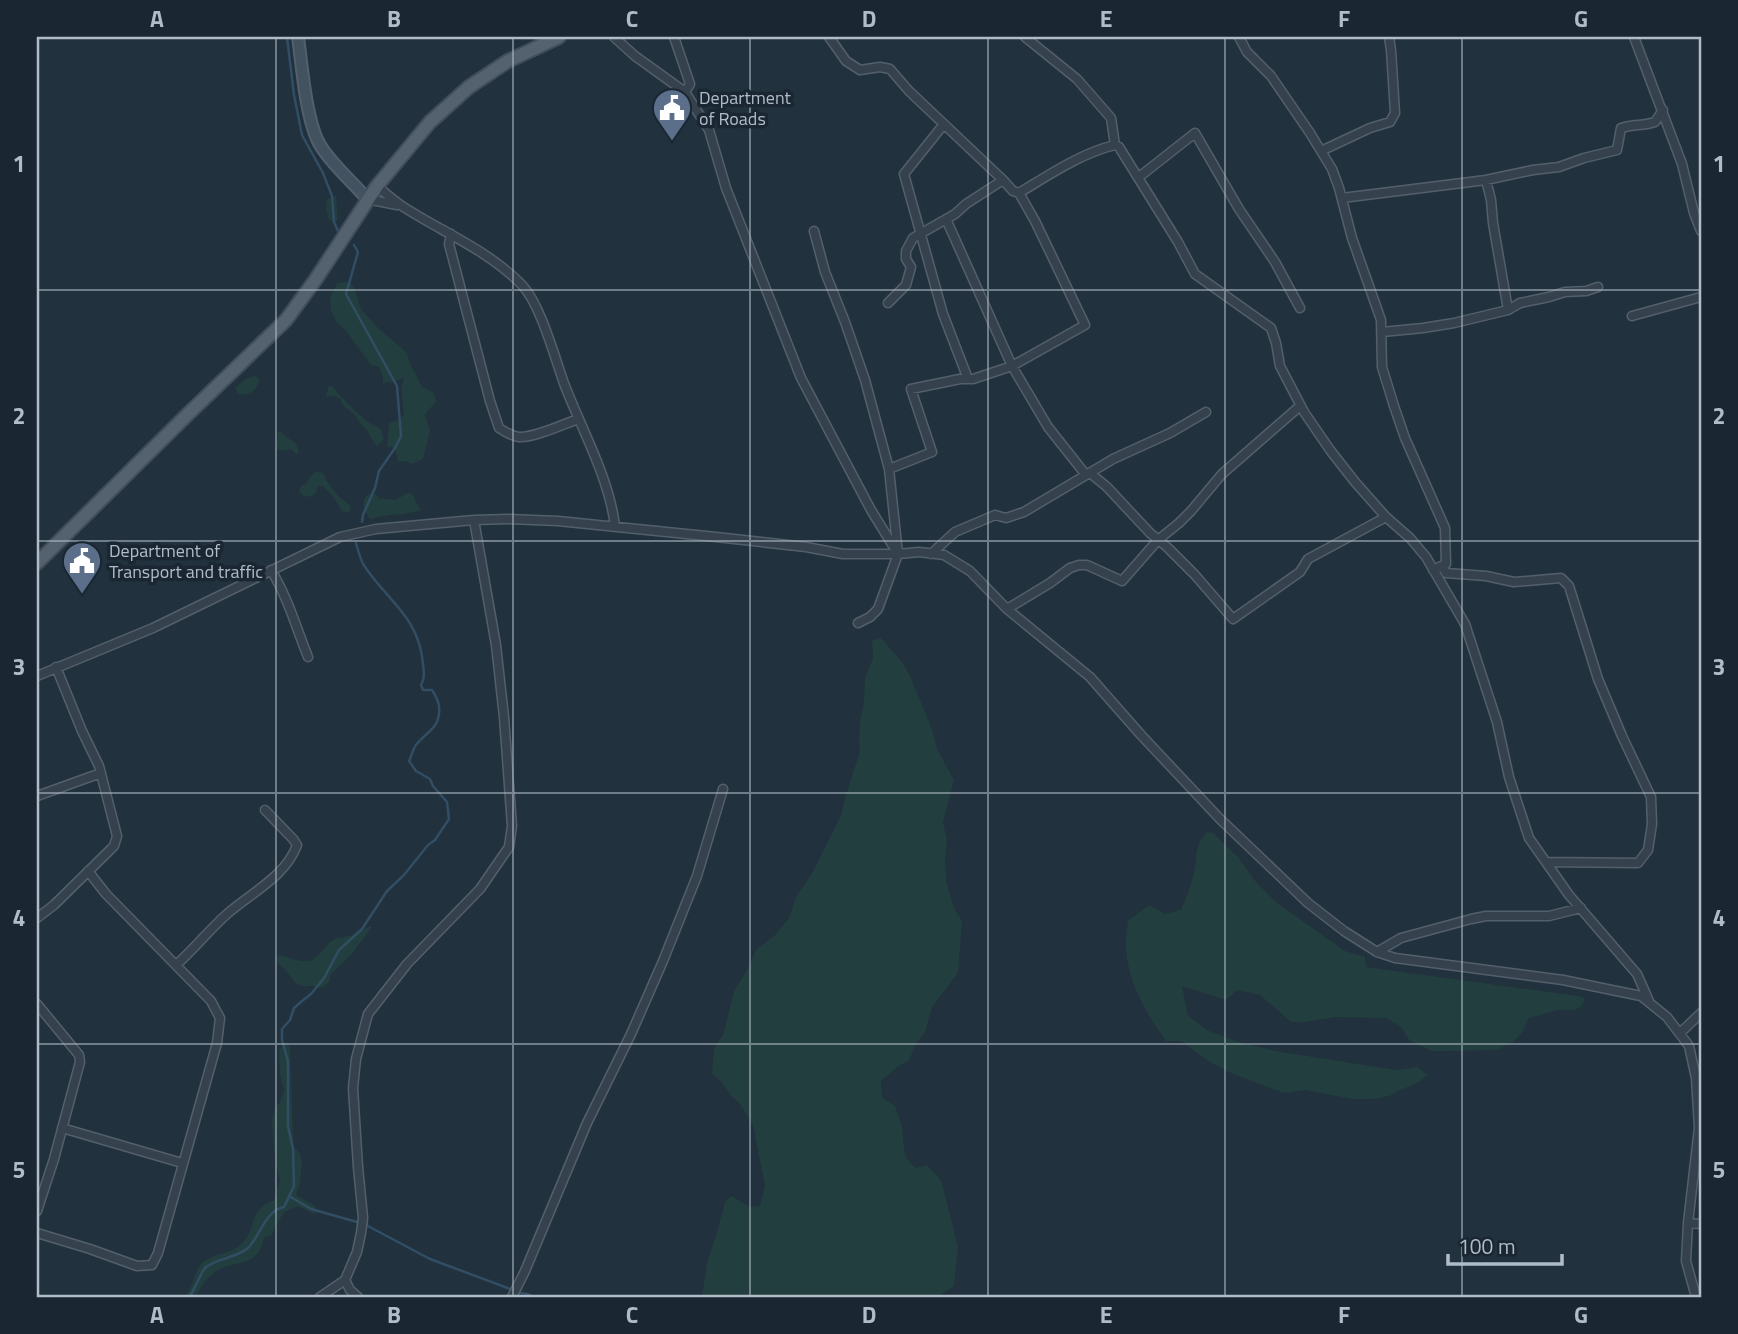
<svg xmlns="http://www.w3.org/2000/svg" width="1738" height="1334" viewBox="0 0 1738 1334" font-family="'Titillium Web',sans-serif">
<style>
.green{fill:#233e3e}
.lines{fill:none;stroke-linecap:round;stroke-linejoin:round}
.stream{stroke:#324e64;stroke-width:2.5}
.minor-casing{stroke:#53606b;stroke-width:11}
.secondary-casing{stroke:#53606b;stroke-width:14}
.primary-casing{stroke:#414e59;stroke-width:16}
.minor{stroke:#35424d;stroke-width:8}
.secondary{stroke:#435261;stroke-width:10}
.primary{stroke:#53626e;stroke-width:12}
.grid{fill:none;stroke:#b0bdc9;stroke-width:2;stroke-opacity:0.55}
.labels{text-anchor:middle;stroke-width:7;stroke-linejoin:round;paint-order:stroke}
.poi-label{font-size:18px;fill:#b0bdc9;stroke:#1a2732;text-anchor:start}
.neatline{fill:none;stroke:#b0bdc9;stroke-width:2.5}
.grid-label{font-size:23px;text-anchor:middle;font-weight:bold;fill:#b0bdc9}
</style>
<rect width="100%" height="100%" fill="#21313d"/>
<path class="green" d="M336,196l2,24 -4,2 -5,-2 -3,-11 1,-10z
M349,282l5,5 7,22 17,19 29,25 2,8 13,26 11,5 3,9 -11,14 5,16 -7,28 -10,5 -9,-3 -6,1 -3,-14 -8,-1 2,-24 12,-4 3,-5 -3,-26 3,-9 -1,-1 -8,4 -12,1v-7l-4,-9 -8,-2 -25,-34 -9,-8 -6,-12 -1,-13 7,-15z
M254,376l5,2c0,12 -11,20 -22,15l-2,-5c6,-5 10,-10 19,-12z
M331,385c9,11 35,39 49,43l4,12 -7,6c-7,-7 -8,-17 -17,-22 -2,-9 -10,-12 -16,-18 -2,-2 -3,-6 -5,-8l-6,-2 -7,1 2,-10z
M278,432h3l15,12 3,7 -2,4 -6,-6 -9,2 -6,-3z
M316,471c6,1 9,3 10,9l13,17 11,8v5l-3,3 -5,-2 -9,-14 -10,-11h-5l-2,7 -6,4 -6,-1 -5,-4 2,-6 6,-3 3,-6z
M372,493l4,1 3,4 16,2 13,-7 5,1 3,8 5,8c-16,6 -34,3 -50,9l-3,-3 -5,-10 2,-9z
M881,638l21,24 8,14 22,53 5,20 17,31 -11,42 4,19 -2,17 1,23 8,27 8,13 -4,52 -26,34 -7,25 -9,12 -7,16 -13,8 -15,13 1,16 13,9 7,21 3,29 10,12 12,-3 14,15 10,38 7,30 -4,38 -17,11h-235l5,-34 10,-31 8,-30 6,-6 19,11 10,-1 5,-20 -12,-61 -13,-21 -8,-7 -11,-16 -9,-7 2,-26 9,-13 11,-44 13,-21 9,-20 19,-15 14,-17 7,-21 16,-24 29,-58 4,-17 15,-47 -1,-8 1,-21 4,-20 1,-24 8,-20 -1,-18z
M1207,832l6,1 25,24 18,25 21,21 68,48 20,6 1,10 212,29 7,2 -3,8 -7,4h-17l-29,8 -7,15 -9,9 -16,8 -44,1h-21l-22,-10 -10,-15 -14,-8 -51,-1 -31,5h-13l-31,-27 -23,-5 -11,10 -44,-14 6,30 21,15 27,10 39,10 121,19 21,-3 11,8 -8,6 -31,15 -15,3h-22l-47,-9 -21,3 -51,-19 -23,-12 -29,-21h-15c-20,-28 -38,-58 -40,-92 -1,-9 1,-19 2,-28l21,-16 16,9 16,-4c5,-12 10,-24 13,-37 4,-18 -1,-25 13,-41z
M370,926l2,1 -20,27 -22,21v6l-5,5 -6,2c-6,-3 -9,-1 -16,-2 -9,-1 -11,-9 -17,-15 -4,-5 -8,-6 -11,-13l5,-3 20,6h10l6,-4 13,-14 7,-5 15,-2z
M285,1044h3l2,4 3,88 1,11 6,7 2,7 -2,23 -4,11 19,11 1,3 -1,5 -17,-8 -14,6 -13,23 -7,2c-6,29 -19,22 -42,31 -11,4 -21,18 -26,29h-12c10,-10 10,-25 17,-33 11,-11 28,-9 39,-19 19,-16 5,-33 34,-45l6,-20 -5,-19 -3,-40 2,-12 6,-7 4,-12 -4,-14 -1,-26z"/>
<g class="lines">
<path class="stream" d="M287,37l7,58 8,40 21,38 9,23 2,26 4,9
M354,245l4,7 -12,42 51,92 4,50 -6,12 -16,23 -4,17 -12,27 -1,7
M289,1196l22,13 46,13
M366,1225l64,34 83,31
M520,1293l8,1 6,3
M189,1297c6,-7 11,-23 16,-29 9,-9 33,-10 44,-21 12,-13 17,-37 35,-40l10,-21 -1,-37 -5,-23v-65l-6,-21v-11l8,-9 4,-12 8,-7 9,-7 13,-16 15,-28 23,-21 25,-38 17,-16 24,-30 7,-5 14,-21 -2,-17 -14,-16 -3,-7 -14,-8 -7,-10c3,-5 3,-11 7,-16 12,-15 25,-17 23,-39 -1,-6 -3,-10 -7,-16h-9l-2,-5c4,-7 3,-13 2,-21 -4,-48 -37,-64 -60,-100 -3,-6 -5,-14 -7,-21"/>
<g class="minor-casing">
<path id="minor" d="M614,37l21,19 50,36 24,38 17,58 75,190 70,132 27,44 21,-2 25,3 26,16 37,38 83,68 51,58 79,84 88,84 36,28 33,21 18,6 168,22 78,16 26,21 22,29 7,32 3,50 -11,95 -2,38 10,36
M674,37l16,47 -5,8
M829,37l17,24 14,9 20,-3 10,2 19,22 94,89 10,11 6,2 16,28 50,104 -73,41 -39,13h-13l-49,10 21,63 -43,17
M1025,37l52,42 34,39 4,27 4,2 59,95 17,32 76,54 5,15 4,23 24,46 26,38 25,32 31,35 24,21 16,19 39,67 32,98 12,55 20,61 40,57 68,79 12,27
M1239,37l8,15 24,24 39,57 22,36 7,19 13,50 29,82 1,47 12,39 11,32 40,90 1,36 -13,6
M1634,37l48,127 12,49 7,18
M944,124l-40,50 39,140 25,65
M1321,151l49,-23 20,-6 5,-9 -4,-63 -2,-13
M1139,177l56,-44 44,76 36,53 25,46
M1486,180l5,20 2,23 15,87
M377,186c8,7 16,14 25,20 40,26 86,44 120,79 19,20 33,74 43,101 18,46 44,92 50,140
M1019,193c30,-18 62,-40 96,-48
M1342,198l144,-18 47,-10 26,-3 25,-9 33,-8 4,-22c12,-4 23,-2 34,-6l8,-12
M367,199l30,6
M946,219l66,147 36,61 38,48
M814,231l11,41 20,50 20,58 24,89 9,85 -20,55 -8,8 -12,6
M451,234l-2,10 41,157 9,27c6,4 13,8 20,9 15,1 45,-13 59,-18
M888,303l18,-18 5,-18 -5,-8v-8l7,-13 42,-24 11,-10 37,-24
M1632,316l69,-19
M1382,332l41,-4 31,-5 54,-13 12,-7 29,-6 16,-5 21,-1 12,-4
M1090,473l17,14 43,46 17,14 28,28 38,44 67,-47 8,-13 78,-42
M931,554l24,-22 40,-17 11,3 18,-6 89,-53 57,-26 36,-21
M1442,566l4,7 40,3 28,6 47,-4 8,8 29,93 24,57 29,61 1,27 -4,26 -10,13 -91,-1
M271,570c17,28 25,57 37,87
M1007,609l43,-26 20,-15 9,-3h8l35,16 36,-41 21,-17 12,-12 31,-37 78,-68
M37,676l116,-48 187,-91 36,-8 98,-9 34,-1 50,2 158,16 90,10 37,7h55
M37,796l64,-23
M37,918l17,-13 60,-59 3,-10 -18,-70 -17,-35 -26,-64
M1377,952l24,-14 70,-19 15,-3h63l32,-8
M176,965c18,-16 33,-35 51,-51 24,-21 59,-38 70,-69l-4,-6 -28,-29
M37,1004l42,51 1,7 -26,97 -17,52
M1680,1033l21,-20
M62,1128l120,35
M1688,1223l13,1
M37,1233l53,16 47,17 15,-1 6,-12 59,-210 3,-25 -9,-17 -105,-107 -18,-23
M345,1280l5,10 8,7
M320,1297l25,-17 12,-28 4,-19 2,-15 -5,-51 -5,-79 3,-29 12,-45 39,-50 73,-75 29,-42 3,-21 -8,-109 -8,-72 -22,-125
M512,1297l13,-26 62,-148 44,-89 32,-73 34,-85 26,-87"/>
</g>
<g class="secondary-casing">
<path id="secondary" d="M298,37c4,29 8,84 22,108 12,20 32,36 47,54"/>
</g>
<g class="primary-casing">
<path id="primary" d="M37,563l150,-148 99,-95 30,-41 61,-93 53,-64 39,-35 39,-26 51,-24"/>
</g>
<use href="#minor" class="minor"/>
<use href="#secondary" class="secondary"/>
<use href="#primary" class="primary"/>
</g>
<path class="grid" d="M276,37v1260M513,37v1260M750,37v1260M988,37v1260M1225,37v1260M1462,37v1260M37,290h1664M37,541h1664M37,793h1664M37,1044h1664"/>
<defs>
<g id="civic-pin" transform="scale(2.0125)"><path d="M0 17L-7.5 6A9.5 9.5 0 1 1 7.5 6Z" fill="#5c6f8a" stroke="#1a2732"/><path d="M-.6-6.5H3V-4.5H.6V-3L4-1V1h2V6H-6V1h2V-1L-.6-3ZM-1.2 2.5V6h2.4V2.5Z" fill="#fff"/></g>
</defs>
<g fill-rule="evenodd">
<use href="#civic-pin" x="672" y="108"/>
<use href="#civic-pin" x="82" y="561"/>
</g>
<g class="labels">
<g class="poi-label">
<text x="699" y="104">Department<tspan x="699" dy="21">of Roads</tspan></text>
<text x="109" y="557">Department of<tspan x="109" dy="21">Transport and traffic</tspan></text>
</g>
</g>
<rect width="1738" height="1334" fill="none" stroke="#1a2732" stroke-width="77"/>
<path d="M1448 1254v10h114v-10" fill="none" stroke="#b0bdc9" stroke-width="3.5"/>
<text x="1458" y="1254" font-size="21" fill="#b0bdc9" stroke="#1a2732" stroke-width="5" paint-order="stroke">100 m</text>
<rect x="38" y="38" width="1662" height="1258" class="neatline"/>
<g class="grid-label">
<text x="157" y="27">A</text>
<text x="394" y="27">B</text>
<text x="632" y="27">C</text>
<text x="869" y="27">D</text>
<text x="1106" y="27">E</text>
<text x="1344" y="27">F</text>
<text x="1581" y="27">G</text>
<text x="19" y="172">1</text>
<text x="1719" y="172">1</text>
<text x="19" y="424">2</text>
<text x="1719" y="424">2</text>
<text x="19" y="675">3</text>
<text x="1719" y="675">3</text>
<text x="19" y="926">4</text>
<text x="1719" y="926">4</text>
<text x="19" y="1178">5</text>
<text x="1719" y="1178">5</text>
<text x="157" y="1323">A</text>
<text x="394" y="1323">B</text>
<text x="632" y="1323">C</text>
<text x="869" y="1323">D</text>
<text x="1106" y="1323">E</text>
<text x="1344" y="1323">F</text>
<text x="1581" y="1323">G</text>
</g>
</svg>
